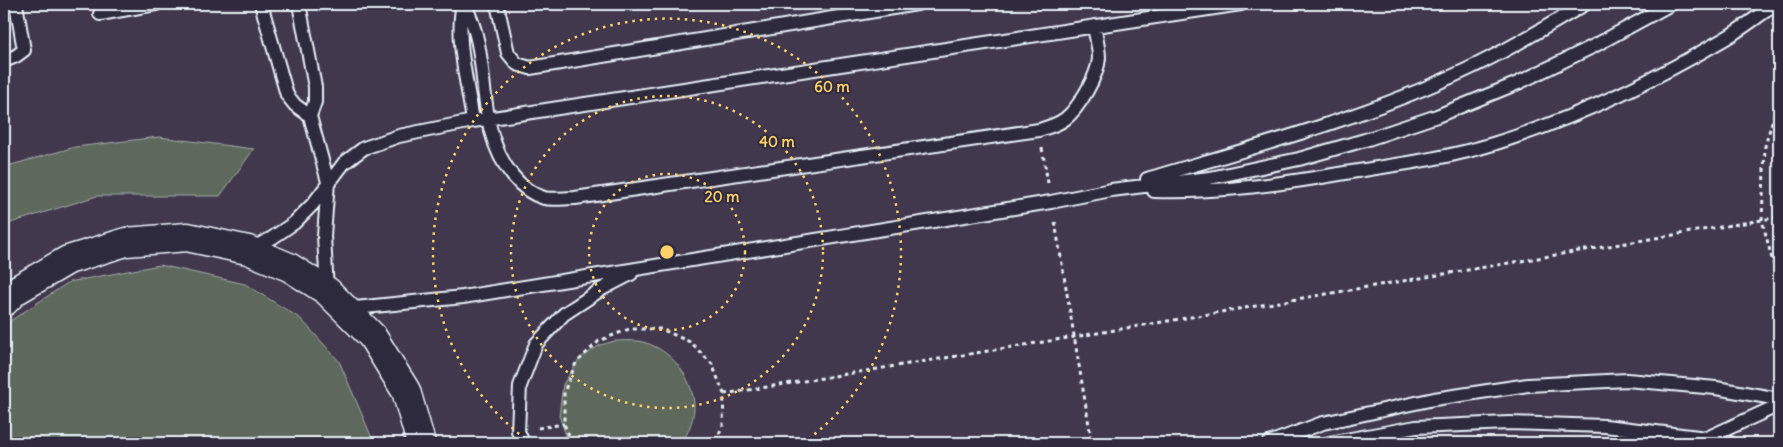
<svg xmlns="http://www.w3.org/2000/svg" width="1783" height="447" viewBox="0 0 1783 447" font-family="Delius,sans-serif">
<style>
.green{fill:#5f685c;stroke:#a4acaa}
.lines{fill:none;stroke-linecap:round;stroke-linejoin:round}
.service-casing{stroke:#e8f1f8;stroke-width:16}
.primary-casing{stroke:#e8f1f8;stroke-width:31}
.path{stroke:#e8f1f8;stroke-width:3;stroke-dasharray:4 4;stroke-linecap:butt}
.service{stroke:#2f2a3d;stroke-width:12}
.primary{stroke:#2f2a3d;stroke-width:28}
.ring{fill:none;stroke:#ffd166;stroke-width:2.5;stroke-dasharray:2.5 5}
.centre{fill:#ffd166;stroke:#2f2a3d;stroke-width:2.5}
.ring-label{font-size:15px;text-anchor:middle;font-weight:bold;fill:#ffd166;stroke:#2f2a3d;stroke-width:4;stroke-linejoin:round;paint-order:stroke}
</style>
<rect width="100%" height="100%" fill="#41384d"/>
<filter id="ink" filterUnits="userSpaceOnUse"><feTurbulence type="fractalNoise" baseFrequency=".02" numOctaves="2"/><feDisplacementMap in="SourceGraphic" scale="10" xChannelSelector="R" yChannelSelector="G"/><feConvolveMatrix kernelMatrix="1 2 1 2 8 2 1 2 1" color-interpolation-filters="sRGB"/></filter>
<g filter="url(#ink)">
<path class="green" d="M159,137l95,12 -34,47h-123l-93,29v-58l71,-20z
M160,265l85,19 56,35 38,42 33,77v5h-368v-118l65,-43z
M615,341c8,0 16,-1 23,0 30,5 53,33 56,62 1,14 -5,28 -12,40h-112l-3,-5 -8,-22 4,-32 17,-26 20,-13z"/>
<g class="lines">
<g class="service-casing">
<path id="service" d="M261,4l26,91 8,10 15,11
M299,4l16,83v15l-5,14 18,66 -4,54 3,55
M463,4c-8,35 5,82 10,117
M464,4c30,53 8,123 49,172 8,10 17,18 31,22 9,2 21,0 31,0l464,-68c10,-3 18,-5 26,-11 13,-10 33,-43 34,-61 0,-10 -3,-21 -5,-31
M497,4l11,49 9,11 13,4 387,-64
M100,14l56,-10
M4,61l12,-5 8,-6 -8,-46
M1147,179c107,-32 217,-61 319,-109 41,-19 80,-43 119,-66
M1154,191c64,2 128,-7 191,-18 49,-8 100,-14 148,-29 81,-25 160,-63 233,-106 17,-10 33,-23 50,-34
M249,250l23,-12 22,-15 19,-19 31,-41 20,-15 35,-12 74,-15 768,-117
M345,309l118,-12 588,-95 60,-12 99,-12 89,-19 66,-19 72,-24 81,-33 76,-37 77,-42
M1707,438l72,-33
M523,443l-5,-12 2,-45 16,-42 28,-30 38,-25 29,-15
M1269,443l54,-20 111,-24 94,-14 99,-5 89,8 63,11
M1329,443l87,-16 93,-4 96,3 102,12 23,5"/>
</g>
<g class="primary-casing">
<path id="primary" d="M4,302l11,-11 53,-31 58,-18 61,-5 61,13 41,17 38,24 45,45 34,55 15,52"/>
</g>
<path class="path" d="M1779,98l-14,48 -3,74 11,43 6,11
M1042,148l6,35
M1055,222l37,221
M724,394l350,-57 705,-120
M538,428l26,-4
M572,443l-8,-19v-32l12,-29 23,-22 30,-12h32l29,13 22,22 12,30 -1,31 -8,18"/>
<use href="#service" class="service"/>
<use href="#primary" class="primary"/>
</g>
</g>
<g class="ring">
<circle cx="667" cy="252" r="78"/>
<circle cx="667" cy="252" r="156"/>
<path d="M531 443A234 234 0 1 1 803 443"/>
</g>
<circle cx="667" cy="252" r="8" class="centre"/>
<g class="ring-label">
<text x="832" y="92">60 m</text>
<text x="777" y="147">40 m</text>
<text x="722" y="202">20 m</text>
</g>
<rect width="1783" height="447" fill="none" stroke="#2f2a3d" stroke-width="20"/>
<rect x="10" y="10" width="1763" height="427" fill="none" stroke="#e8f1f8" stroke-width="2" filter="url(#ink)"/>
</svg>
